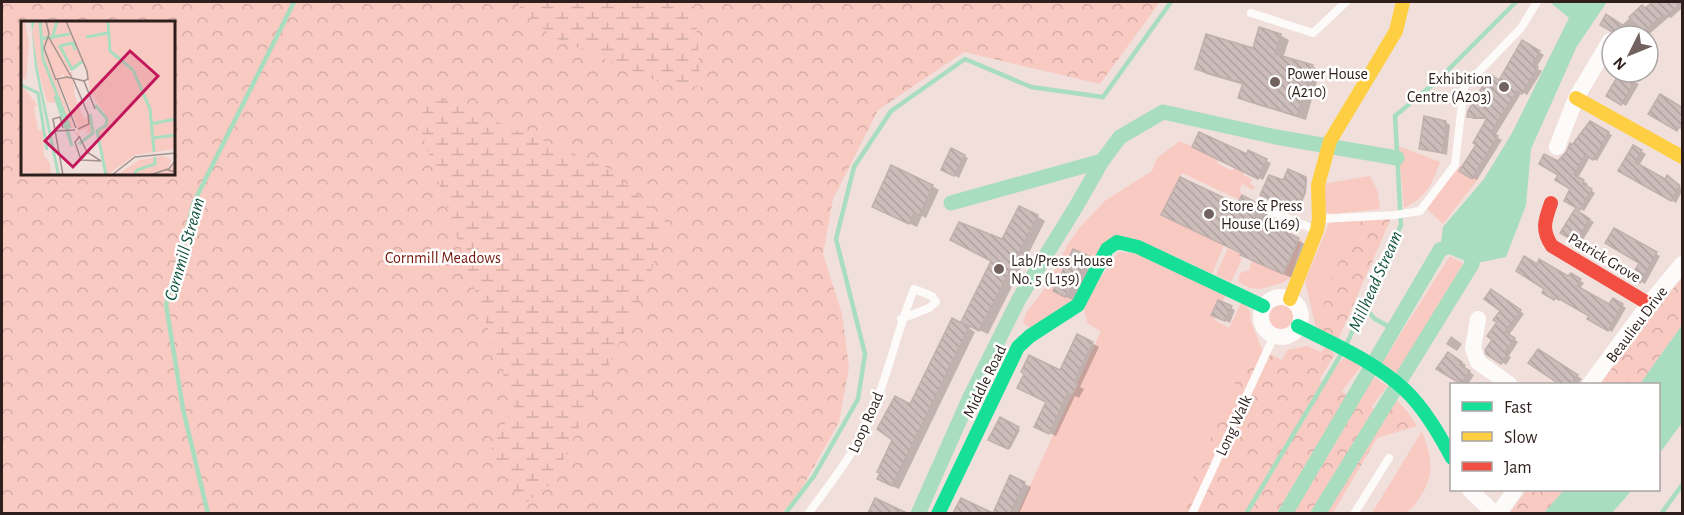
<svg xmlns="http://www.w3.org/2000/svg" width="1684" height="515" viewBox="0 0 1684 515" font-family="'Alegreya Sans',sans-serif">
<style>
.grass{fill:#f8cac1}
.forest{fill:url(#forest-crowns);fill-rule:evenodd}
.wetland{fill:url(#wetland-marsh)}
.water{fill:#a8ddc0}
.shadow{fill:#0003}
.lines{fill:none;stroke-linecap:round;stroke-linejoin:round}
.stream{stroke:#a8ddc0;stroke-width:4.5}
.canal{stroke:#a8ddc0;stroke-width:15}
.building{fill:url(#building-back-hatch);stroke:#c0b0ad;stroke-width:1.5}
.lane{stroke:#fdfafa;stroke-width:8}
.street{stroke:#fdfafa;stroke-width:16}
.fast{stroke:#16e098;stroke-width:14}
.slow{stroke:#ffcf43;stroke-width:14}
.jam{stroke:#f24e42;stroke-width:14}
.poi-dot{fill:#72625f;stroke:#fff;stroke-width:2}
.labels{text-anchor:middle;stroke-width:5;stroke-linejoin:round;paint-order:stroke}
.poi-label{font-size:16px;fill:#2e1f1c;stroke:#fff;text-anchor:start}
.park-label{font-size:16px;fill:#75190b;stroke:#fff}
.street-label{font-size:16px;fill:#2e1f1c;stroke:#fff}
.water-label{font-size:18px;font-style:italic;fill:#11533b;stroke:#fff}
.inset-river{fill:none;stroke:#a8ddc0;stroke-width:3}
.inset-road{fill:none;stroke:#a3928f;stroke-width:1.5}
.view{fill:#c2185b;fill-opacity:0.15;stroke:#c2185b;stroke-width:3}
.inset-edge{fill:none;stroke:#2e1f1c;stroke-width:3}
</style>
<defs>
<pattern id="forest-crowns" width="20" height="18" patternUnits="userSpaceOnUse" patternTransform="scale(1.5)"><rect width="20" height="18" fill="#f8cac1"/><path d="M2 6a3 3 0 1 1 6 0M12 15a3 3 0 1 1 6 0" fill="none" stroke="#d5ada5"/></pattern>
<pattern id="wetland-marsh" width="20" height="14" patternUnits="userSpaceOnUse" patternTransform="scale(1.5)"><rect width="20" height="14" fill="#f8cac1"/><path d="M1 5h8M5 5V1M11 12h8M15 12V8" fill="none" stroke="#d5ada5"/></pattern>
<pattern id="building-back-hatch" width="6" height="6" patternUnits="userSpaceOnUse" patternTransform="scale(1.5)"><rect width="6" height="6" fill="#cdbdba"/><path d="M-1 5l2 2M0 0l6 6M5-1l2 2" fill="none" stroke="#b0a29f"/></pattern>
</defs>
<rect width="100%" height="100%" fill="#f1dfdb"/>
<path class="grass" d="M1180,141l38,18 -1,4 15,8 3,-4 9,5 -1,3 9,4 -2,5 5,3 -2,3 -11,-6 -3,7 3,3 -2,6 -58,-27 -21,41 63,31 -12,29c-19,-9 -80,-41 -97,-34 -12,4 -17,20 -22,30l-3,-1 1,-11 -18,-9 -20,42 21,9 9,-16 2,1 -11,20 -40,26 -11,-8 3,-10 20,-26 22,-43 12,-17 26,-27 46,-29 5,-13z
M1398,146l42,16c-8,23 -14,35 -36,46z
M1460,166l18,13 -35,45 -16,-15 11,-16z
M1370,176l8,16 2,17 -47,5 -7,-2 -4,-28z
M1392,216l-76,112 -11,-47 24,-58z
M1300,239l2,1 -11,37 -9,6 -22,6 -10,-1 -12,-6 2,-9 10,-3v-5l3,-6 31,16z
M1228,248l10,5 3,-5 2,1 -4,8 3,2 -11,23 -15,-7z
M1118,252l21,1 87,41 -12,26 15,8 14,-29 7,13 1,10 12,30 -75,161 -171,1 84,-183 -14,-8 -4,-19z
M1450,256l13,8 -68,114 -15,-12z
M1263 317a17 17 0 1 1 34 0a17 17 0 1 1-34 0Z
M1345,357l16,9 -42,56 -23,11 40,-67z
M1373,376l14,10 -31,42 -17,-2z
M1422,431c9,25 14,43 -2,66 -4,7 -8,13 -16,16 -8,2 -23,1 -32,0z"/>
<path class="forest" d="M2,2h1158l-60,82 -136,-32 -86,58 -45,89 -10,55 19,60 7,53 -10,55 -41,73 -17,19 -779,-1zM22,22h152v152h-152z
M1392,216l-54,124 -22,-12 18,-57 28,-51z
M1682,279v46l-42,59h-40l40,-59z
M1252,345l30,15 5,-10 20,-4 14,6 4,-5 10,7 -16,26 65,34 10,-17 13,14 10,15 -40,12 -44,75 -156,1z
M1527,490h37l-20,23 -35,1z"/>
<path class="wetland" d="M514,2h178l3,6 6,79 -37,-3 -113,-48z
M432,95l181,75 53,53 -20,65 -94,195 -30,23 -31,-56 23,-44 -96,-285z"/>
<path class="water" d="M1552,2h55l-30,44 -46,103 -5,56 -20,52 -34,7 -32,-14 3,-23 41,-48 28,-46 57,-115 -18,-15z
M1682,325v98l-23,31 -1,-70h-18z
M1564,490h68l-20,23h-68z"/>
<path class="shadow" d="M1667,2h15v8l-1,-1 -10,9 -2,-1 -22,19h-26l-3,-4 4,-7 20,-18 4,2 14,-2z
M1280,35l9,5 -6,18 29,8 8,5 -14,49 -58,-18 -8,-5 4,-12 -38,-11 -9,-5 57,-19z
M1523,42l21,13 -8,13 6,3 -15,24 -5,-3 -27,44 7,4 -25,40 -16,-9 17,-27 10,-25h-15l-4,-3 30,-35z
M1620,74l19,10 -13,22 -18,-11z
M1445,122l5,3 -3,30 -27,-7z
M1591,123l21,12 -15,26 -7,-4 -12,21 10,6 -2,3 9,6 -11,18 -18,-11 6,-11 -12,-15 -1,-11z
M1634,147l12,7 -7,12 26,15 2,-4 12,7 -1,2 4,3v2l-6,12 -56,-32z
M1198,148l49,8 2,-4 22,11 -8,17z
M952,150l16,8 -9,20 -16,-9z
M1289,171l18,8 -1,14 -8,18 -36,-16 21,-13z
M932,186l7,4 -13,28 -4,-2 -5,11 -36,-17z
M1242,197l27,14 -6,12 44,22 -15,33 -41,-18z
M1575,211l19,11 -13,21 -19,-11z
M1037,216l8,5 -57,113 -18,-8 -1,2 6,4 -76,157 -14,-6 26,-77 57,-78 35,-87z
M1615,230l45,26 -15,28 -12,-7 8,-14z
M1088,258l7,4 -22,38 -12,-5z
M1537,266l32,12 2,-3 13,8 -4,6 30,17 3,-6 13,8 -14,24 -23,-14 2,-2 -30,-17 -2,2 -15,-9 2,-4z
M1496,294l28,20 -15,21 9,7 -9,14 2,1 -5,8 -4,-3 -8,-23 8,-28z
M1219,302l16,8 -5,13 -12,-6z
M1451,336l11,8 -5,7 -11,-7z
M1092,343l7,4 -19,40 4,2 -5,9 -4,-2 -19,40 -13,-6 18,-58z
M1538,351l44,28 -4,5h-18z
M1448,354l18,11 -2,3 10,7 -6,9h-5l-24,-16z
M1000,419l20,11 -10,19 -20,-10z
M1011,477l20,10 -12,27h-25z"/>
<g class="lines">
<path class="stream" d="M1363,306l12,13 18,10
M1347,343l54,-118 -6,-109 42,-35 79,-79
M208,514l-25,-105 -17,-104 28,-103 100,-200
M785,514l29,-38 44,-77 7,-45 -29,-115 18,-72 37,-56 74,-52 66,28 72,10 68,-95
M1246,514l94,-158
M1661,514l21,-29"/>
<path class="canal" d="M951,203l151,-42
M918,514l52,-117 49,-98 58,-94 25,-44 18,-24 43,-25 113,25 121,21
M1285,514l155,-264 17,-7
M1318,514l154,-250 -2,-19"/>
</g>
<path class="building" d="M1653,2h30l-18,15 -1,-2 -22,18 -13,-16 13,-12 3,3z
M1606,14l18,12 -6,9 -18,-10z
M1259,27l22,7 -6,20 38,11 -16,51 -59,-18 5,-15 -48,-14 11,-35 47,14z
M1522,40l18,11 -7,13 5,3 -16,27 -5,-3 -26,41 7,4 -26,43 -13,-8 17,-26 -3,-2 14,-25 -20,-1 1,-6 22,-37 9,6z
M1620,72l15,9 -14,24 -15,-9z
M1660,94l23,14v21l-4,-2 -2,4 -29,-17z
M1424,116l22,5 -2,11h2l-4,21 -23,-4z
M1590,121l19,11 -16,28 -8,-5 -11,20 10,5 -1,4 9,5 -12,21 -16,-9 6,-12 -15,-9 3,-5 -19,-11 5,-10 14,7 9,-10 3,-8 2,2z
M1199,132l48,22 1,-4 19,9 -9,20 -66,-32z
M1633,145l9,5 -7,12 30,17 2,-4 13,11 -9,15 -53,-30z
M951,148l14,7 -11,21 -13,-6z
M891,165l42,20 -14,31 -5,-3 -5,11 -37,-17z
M1288,169l18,8 -1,15 -9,19 -36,-16 9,-20 14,5z
M1180,177l57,27 5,-9 19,10 -6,12 44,21 -16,36 -43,-19 1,-2 -80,-38z
M1019,206l19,9 -59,116 -18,-9 30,-61 -41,-21 9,-18 43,17z
M1575,209l15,10 -14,23 -16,-9z
M1614,228l43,24 -17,31 -9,-6 8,-14 -34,-20z
M1073,249l16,7 -11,23 -13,18 -12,-6z
M1524,256l13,8 2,-5 29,17 3,-3 10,6 -4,7 32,18 4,-6 10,6 -15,27 -21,-12 2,-3 -33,-19 -2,3 -12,-7 2,-4 -28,-18z
M1491,289l30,21 -16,22 10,6 -10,14 3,2 -7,10 -15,-10 -1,-4 7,-10 -5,-4 10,-14 -4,-2 7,-9 -16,-12z
M1218,300l14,6 -7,15 -14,-6z
M952,318l17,9 -77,159 -15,-7 3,-6 -3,-1 15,-32 -15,-11 18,-33 15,8z
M1077,334l16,8 -19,40 4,2 -6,11 -4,-2 -19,41 -15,-7 12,-25 -29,-14 7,-14 -3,-2 8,-17 31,15z
M1538,349l40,26 -6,9h-13l-31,-21z
M1448,352l14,10 -2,3 10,6 -9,13 -25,-15z
M1000,417l19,10 -11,22 -20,-9z
M1010,475l15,7 -15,31h-57l8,-15 32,15z
M875,498l32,15h-39z"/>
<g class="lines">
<path class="lane" d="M1251,13l62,20 33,-31
M1270,211l46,19
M1319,219l76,-4 25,-4 35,-46 9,-78 57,-59 16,-26
M808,514c21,-29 43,-56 59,-89 20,-44 29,-92 47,-136l18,7 4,6 -7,6 -28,11
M1192,514l82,-178
M1354,514l35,-56"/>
<path class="street" d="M1557,147l19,-49 34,-57
M1261 317a20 20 0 1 1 40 0a20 20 0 1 1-40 0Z
M1478,319l-5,29 5,14 31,22
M1590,384l59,-80 33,-40
M1470,490l25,24
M1498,514l17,-24"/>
<path class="fast" d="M1298,326c36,18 77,36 107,64 19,18 34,44 47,68
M938,514l80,-167 12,-11 48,-31 29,-56 10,-7 21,5 125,59"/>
<path class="slow" d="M1576,98l106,59
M1290,299l27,-69 2,-11 -1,-34 12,-44 66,-110 7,-29"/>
<path class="jam" d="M1551,203c-6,17 -10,27 1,43l97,58"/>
</g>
<g class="poi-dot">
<circle cx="1275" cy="82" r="6"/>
<circle cx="1504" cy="87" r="6"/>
<circle cx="1209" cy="214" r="6"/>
<circle cx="999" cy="269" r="6"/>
</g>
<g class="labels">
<g class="poi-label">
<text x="1287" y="79">Power House<tspan x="1287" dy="18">(A210)</tspan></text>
<text x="1492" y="84" text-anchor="end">Exhibition<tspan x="1492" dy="18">Centre (A203)</tspan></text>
<text x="1221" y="211">Store &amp; Press<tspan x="1221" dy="18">House (L169)</tspan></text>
<text x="1011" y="266">Lab/Press House<tspan x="1011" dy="18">No. 5 (L159)</tspan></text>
</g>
<g class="park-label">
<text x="443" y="263">Cornmill Meadows</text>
</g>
<g class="street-label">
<text transform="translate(1605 257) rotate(31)" y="6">Patrick Grove</text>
<text transform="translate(1636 324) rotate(-53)" y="6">Beaulieu Drive</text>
<text transform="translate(984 381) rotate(-64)" y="6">Middle Road</text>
<text transform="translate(865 422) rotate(-66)" y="6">Loop Road</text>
<text transform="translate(1233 425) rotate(-65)" y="6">Long Walk</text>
</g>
<g class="water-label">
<text transform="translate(184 249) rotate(-74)" y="6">Cornmill Stream</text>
<text transform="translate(1375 281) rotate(-66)" y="6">Millhead Stream</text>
</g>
</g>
<g transform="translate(21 21)">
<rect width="154" height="154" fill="#f1dfdb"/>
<path d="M43,51h8l3,24 9,23 5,-3 2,7v10l-6,1 3,-6 -9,3v10l-5,-11 4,3 1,-3 -21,-51 6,-2zM0,63l16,21 -3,3 4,22h5l1,26 6,7 1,12 -30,-3z" fill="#f8cac1"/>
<path d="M15,0h139v128l-40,6 -28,20 -9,-44 8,-5 2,-8 -17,-24 -7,-32 -28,17 18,49h-9l-8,-25 -10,-1 -9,-32 -6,-39zM142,135l9,4 -4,8 7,-3v10h-58l22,-15z" fill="#f8cac1"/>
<path d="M0,0h4l4,24 -3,35 -5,-3zM83,58l26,14 1,2 -19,6zM99,116h7l2,7 -23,5 -1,-7z" fill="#f8cac1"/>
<path d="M10,0h4l-3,10 6,39 22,105h-3l-22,-107z" fill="#a8ddc0"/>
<path class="inset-river" d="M19,0l3,38 27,69M87,0l2,30 23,19 17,39 4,43M65,16l22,-4M19,18l30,-5M31,18l5,-18M54,29l-2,-7 -13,3 12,23 11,-8M0,64l17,8 9,57M34,75l17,50M74,84l12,14 -1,6 -9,6 9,44M44,97l6,25M129,103l26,-5M132,117l23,-3M58,123l14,-11 -3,-19M113,154l3,-5 18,-6v-7"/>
<path class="inset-road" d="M25,0l3,13 -5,14 12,32M45,0l21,50 1,8 -4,2M27,15l24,42M52,58l15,35 1,10 -11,5M55,107l-19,-49 10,-2 17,4 11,28M34,110l20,-1M58,115l8,16 14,9M59,115l-5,6 6,18 20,1M154,140l-7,9 8,2M42,154l-10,-56 7,-2 3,11M91,154l23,-18 41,-4M129,154l18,-6"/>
<path class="view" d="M109,30l28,25 -85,91 -28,-26z"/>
<rect width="154" height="154" class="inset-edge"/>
</g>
<rect width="1684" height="515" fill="none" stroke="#2e1f1c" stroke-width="6"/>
<rect x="1450" y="383" width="210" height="108" fill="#ffffff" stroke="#aba5a4" stroke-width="1.5"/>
<rect x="1462" y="402" width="30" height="9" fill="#16e098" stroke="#aba5a4" stroke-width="1.5"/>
<text x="1504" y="413" font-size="18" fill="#2e1f1c">Fast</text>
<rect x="1462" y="432" width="30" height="9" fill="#ffcf43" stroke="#aba5a4" stroke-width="1.5"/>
<text x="1504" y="443" font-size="18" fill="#2e1f1c">Slow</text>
<rect x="1462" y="462" width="30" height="9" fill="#f24e42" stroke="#aba5a4" stroke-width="1.5"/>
<text x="1504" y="473" font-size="18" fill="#2e1f1c">Jam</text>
<g transform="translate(1630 54) rotate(227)"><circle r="28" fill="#ffffff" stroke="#aba5a4" stroke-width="1.5"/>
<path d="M0-4.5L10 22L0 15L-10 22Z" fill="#72625f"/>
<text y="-9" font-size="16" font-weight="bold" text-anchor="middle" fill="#2e1f1c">N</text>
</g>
</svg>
